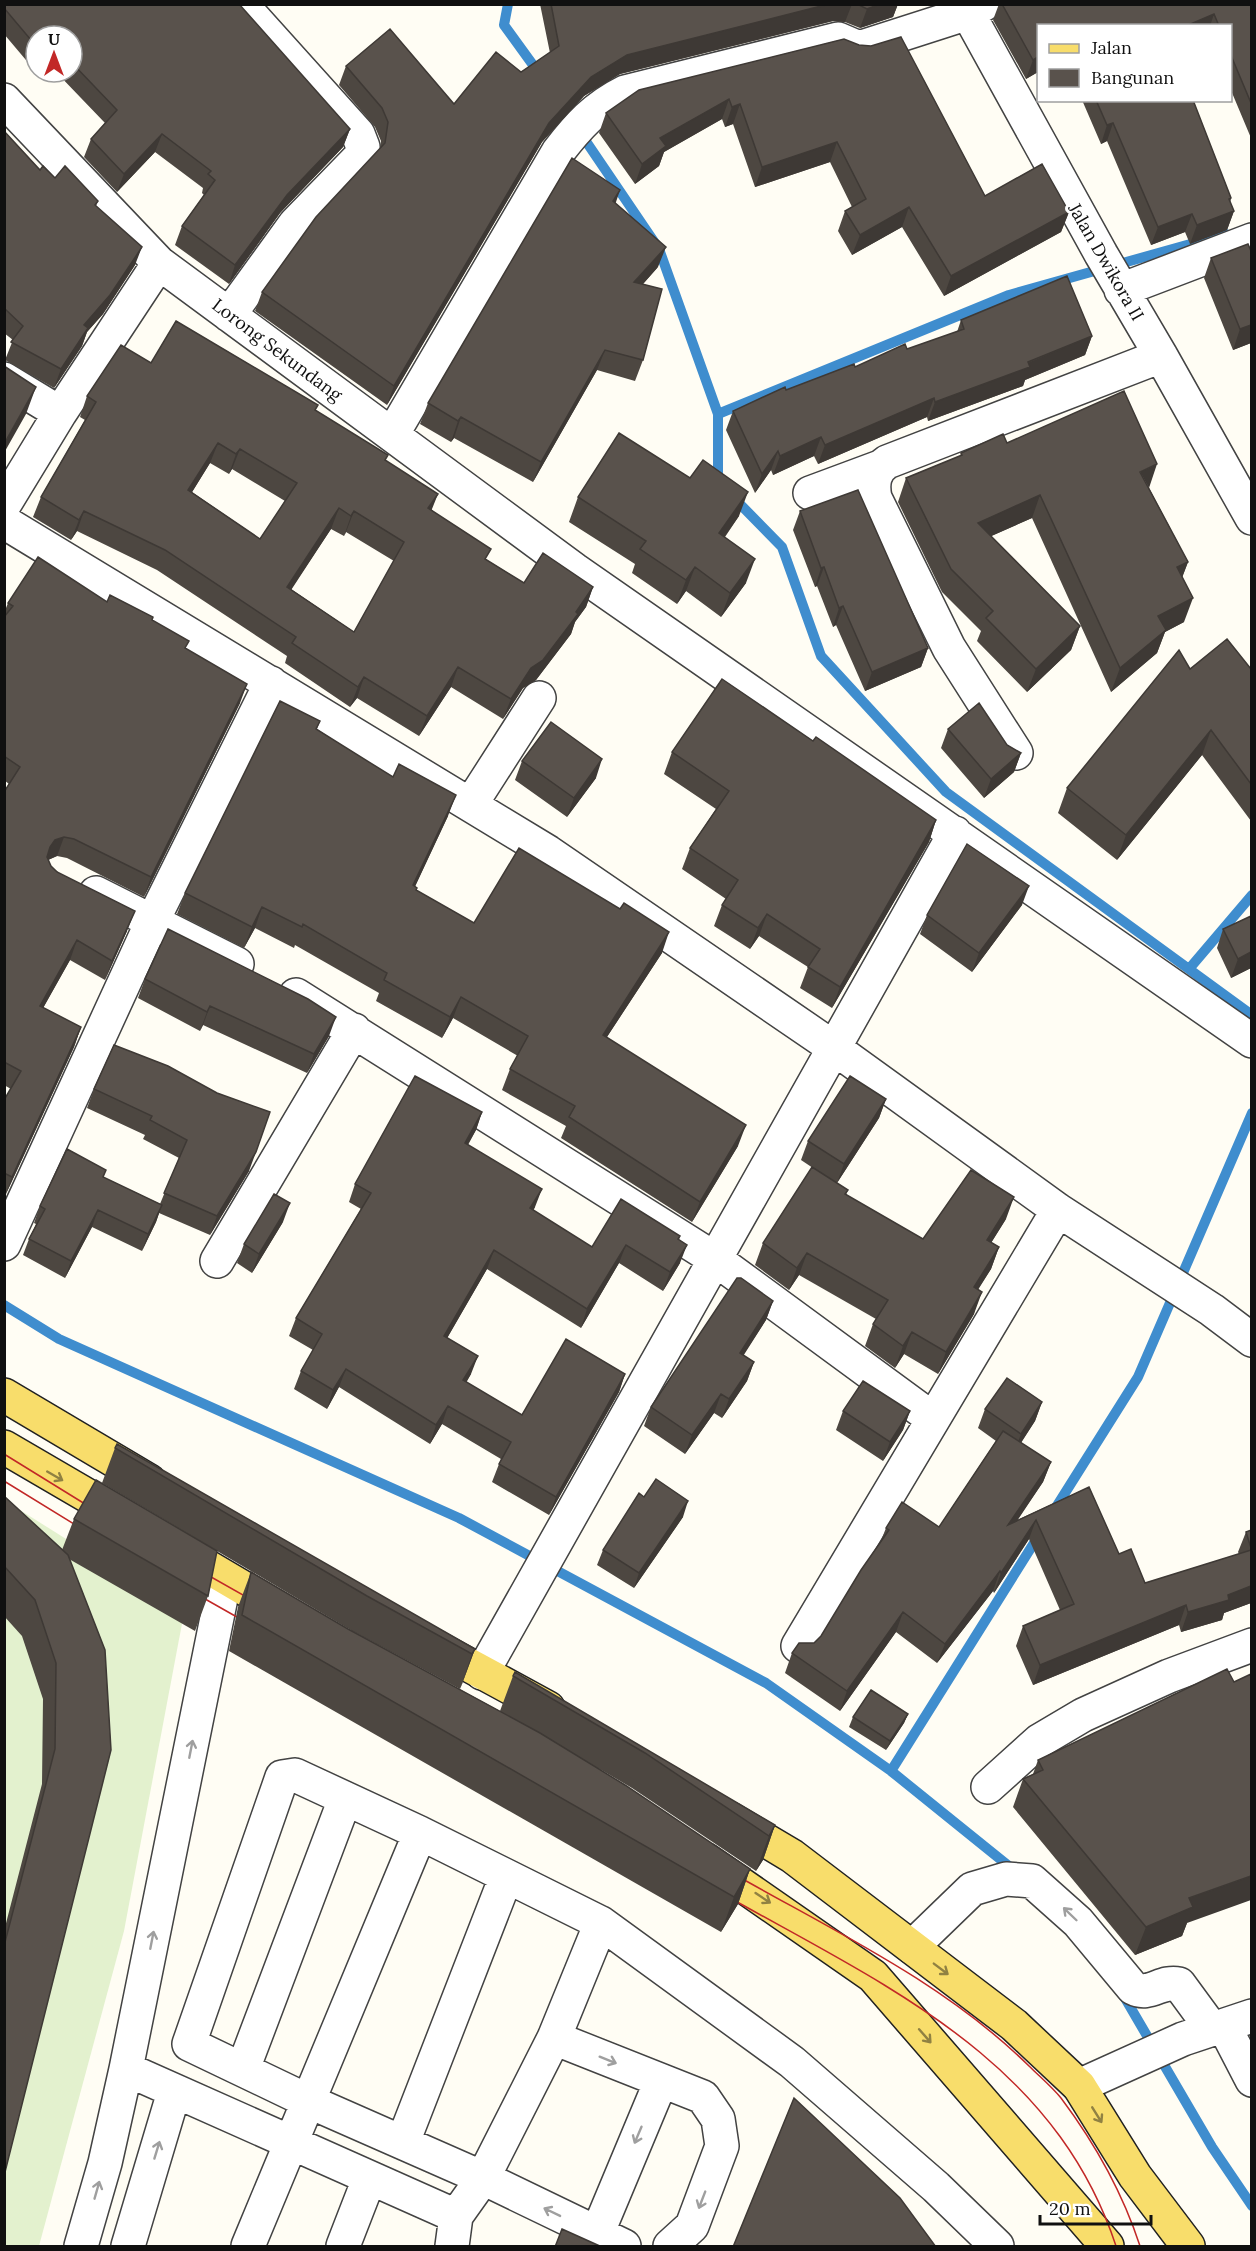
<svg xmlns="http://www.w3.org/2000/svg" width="1256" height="2251" viewBox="0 0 1256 2251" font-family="Lora,serif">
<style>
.pitch{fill:#e3f1ce}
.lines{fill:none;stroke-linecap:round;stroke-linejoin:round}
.stream{stroke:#3f8dce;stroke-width:10}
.minor-casing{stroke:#434343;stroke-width:36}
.major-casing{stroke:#212121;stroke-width:36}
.minor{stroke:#fff;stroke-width:33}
.major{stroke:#f8dd6b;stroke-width:33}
.tram{stroke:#c22827;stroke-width:1.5}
.wall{fill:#4d4741;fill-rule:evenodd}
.shaded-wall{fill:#3e3935}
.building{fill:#59524c;stroke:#3e3935;stroke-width:1.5;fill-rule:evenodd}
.oneway{stroke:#908142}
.oneway2{stroke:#9f9f9f}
.labels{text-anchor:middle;stroke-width:6;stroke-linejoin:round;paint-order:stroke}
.street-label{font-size:18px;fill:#101010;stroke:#fff}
</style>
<rect width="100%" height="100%" fill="#fffdf4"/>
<path class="pitch" d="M4,1500l180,113 -60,318 -85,315h-35z"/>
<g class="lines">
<path class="stream" d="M508,4l-4,21 37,51
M579,131l80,118 59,165v68
M718,414l291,-119 217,-61
M733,497l49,50 39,109 125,136 306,223
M1189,969l63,-74
M4,1305l55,34 400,179 307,165 125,88 124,100
M1053,1512l85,-135 114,-264
M891,1771l148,-236
M1122,1993l90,154 40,59"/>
<g class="minor-casing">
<path id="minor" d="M963,4l138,250 60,102 91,162
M4,100l155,163 416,307 677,471
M1121,290l131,-50
M229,315l66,-91 65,-67 3,-10 -5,-13 -117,-130
M4,379l56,34
M392,435l166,-283c20,-26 37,-45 67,-60l213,-53 21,9 109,-35 16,-9
M810,493l70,-26
M4,505l56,-92 99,-150
M4,522l544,330 286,196 224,162 154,100 40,30
M1016,753l-67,-105 -74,-150c-3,-15 -1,-27 12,-36l274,-106
M471,804l68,-106
M96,893l141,71
M296,995l419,264 218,160
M4,1244l149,-324 118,-237
M217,1261l137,-231
M798,1646l260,-436
M482,1673l473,-840
M988,1787l51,-46 44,-26 86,-39 83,-31
M420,1833l-125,-58 -13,2 -93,267 119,57 175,77 141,68
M912,1947l60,-58 34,-10 26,2 46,41 55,66c17,9 28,-8 46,-4l33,45
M1224,2026l28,54
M554,2038l149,59 15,22 4,27 -30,80 -22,20
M126,2069l330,147
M243,2069l102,-270
M1079,2086l104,-47 69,-23
M403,2142l103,-265
M597,2234l64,-153
M81,2246l24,-83 21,-94 99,-491
M128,2246l46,-154
M248,2246l172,-413 181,90 191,139 144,125 61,59
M343,2246l26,-67
M452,2246l4,-30 27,-38 71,-140 47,-115"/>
</g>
<g class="major-casing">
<path id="major" d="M4,1395l145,86
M4,1447l120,70
M174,1547l110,65
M430,1644l118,64
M730,1819l62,37 222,169 65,61 56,90 53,70
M706,1860l167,116 234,270"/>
</g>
<use href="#minor" class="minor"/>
<use href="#major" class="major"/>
<path class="tram" d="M4,1454l94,58
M4,1481l83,51
M197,1569l60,34
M191,1591l60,34
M732,1873c102,58 213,110 297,193 10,10 23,21 32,32 33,44 62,96 79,148
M723,1894c159,90 331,164 393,352"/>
</g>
<path class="wall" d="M4,4l346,125 -7,18 -63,66 -51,71 -54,-39 7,-19 22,-31 -2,-2 1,-5 -48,-36 -38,40 -33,-35 7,-18 14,-16 -49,-51h16v-36h-36v26l-5,4 -27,-32z
M540,4h358l-5,13 -33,11 -15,-6 -12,-1 -213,53 -36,22 -42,46 -155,263 -132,-94 7,-19 118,-143 1,-8 -6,-14 -36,-42 7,-19 108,38 67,-32 29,-19z
M999,4h252v134l-21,-50v-62h-192v46l-12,7 -33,-59z
M844,39l141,157 84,16 -8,20 -117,64 -42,-69 -50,28 -14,-24 7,-20 7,-4 -22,-45 -75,25 -22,-63 -8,3 -3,-8 -58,33 -5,14 -24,18 -36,-51 7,-20z
M1082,100h111l38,98 -1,4 4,9 -7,19 -37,14 -5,-12 -34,13 -44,-104 -6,3z
M4,131l36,39 58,31 -2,5 39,59 -32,49 -16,18 -5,14 -28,42 -49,-28 8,-20 -9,-7z
M1251,251v92l-18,7 -29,-72 7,-20z
M658,267l-15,17v76l-8,21 -38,-11 -64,112 -79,-44 -3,4 -31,-18 8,-21z
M961,320l131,16 -7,19 -60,25 -2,6 -95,35 -1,-4 -109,47 -4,-8 -41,19 -2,-5 -16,23 -29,-63 7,-19 53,-21 69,-23 102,-35z
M151,363l165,48 70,50 46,49 55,50 37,23 69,4 -7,20 -11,15 -4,12 -35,46 -13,8 -20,31 -52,-32 -32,49 -62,-38 -7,9 -65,-44 2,-7 -130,-86 -80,-39 -6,9 -38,-23 8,-20 44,-77 -5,-3 7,-21zM210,463l19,11 3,-5 53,32 -25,38 -68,-47zM331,529l13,7 2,-4 48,29 -40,71 -63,-43z
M1007,443l142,45 39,74 -6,16 2,44 -19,10 -8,21 -46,39 -79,-174 -41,18 89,90 -9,24 -44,42 -50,-51 4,-10 -39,-39 -44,-90 8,-24 54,-22 1,-3z
M578,497l161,19 -14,21 21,46 -25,34 -35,-26 -9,13 -45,-31 3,-9 -66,-42z
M800,511l128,137 -7,19 -56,24 -29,-66 -3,2 -16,-41 -2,1 -22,-57z
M107,602l45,18 34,29 54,54 -96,194 -77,-39 -10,-2 -9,4 3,6 76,65 -22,49 -35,-20 -27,48 38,19 -7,20 -69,149h-1v-96l7,-11 -7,-4v-293l5,-8 -5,-4v-167l4,-10z
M1190,669h61v152l-49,-66 -85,105 -59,-47 9,-25z
M320,721l-3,8 131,87 -33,70 1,4 58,33 188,30 -55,84 131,109 -46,76 -131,-84 5,-12 -64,-36 8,-21 8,-13 -65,-38 -11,20 -66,-37 3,-8 -84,-48 -1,3 -39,-20 -11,20 -67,-34 8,-21z
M948,729l59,16 14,8 -7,19 -30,26 -43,-50z
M813,741l123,79 -7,22 -97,166 -32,-20 8,-21 -49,-31 -9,13 -36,-23 8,-21 4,-6 -44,-30 8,-21 26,-39 -52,-35 8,-22z
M522,761l74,17 -29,39 -52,-37z
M1022,905l-50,67 -52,-38 7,-19z
M1251,916v52l-20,10 -14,-30 6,-19z
M145,979l184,57 -22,37 -104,-48 -3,6 -62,-33z
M94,1089l123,4 32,78 -39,64 -51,-22 -3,9 -14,29 -50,-24 -27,51 -42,-23 6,-16 7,-15 -2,-1 6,-17 63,-29 57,27 19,-46 -36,-19 2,-4 -58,-27z
M886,1099l-7,19 -42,65 11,7 -2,5 77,44 83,-20 -15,24 8,4 -8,22 -13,20 -4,25 -36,60 -34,-20 -9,14 -30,-22 8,-22 3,-5 -77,-44 -10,15 -34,-25 8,-22 50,-75 -12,-8 7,-19z
M482,1112l-6,18 -8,15 67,62 -2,4 59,36 88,-11 -1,4 1,23 -17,28 -44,-28 -38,65 -94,-59 -40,69 24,36 -5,8 56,33 103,-41 -6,18 -70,123 -57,-33 7,-18 2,-5 -59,-35 -12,20 -91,-57 -12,22 -33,-20 7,-18 12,-21 -24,-14 7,-18 65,-109 -12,-7 6,-18z
M283,1222l-31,51 -15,-10 7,-19z
M773,1301l-7,19 -23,35 11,7 -7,19 -25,37 -8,-5 -29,41 -41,-28 7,-19z
M1042,1402l-7,19 -14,22 30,19 -8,20 -26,38 72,-33 30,67 26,29 94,-29 -1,-2 8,-20 5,-2v73l-27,10 -2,7 -41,12 -2,-7 -146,60 -17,-39 7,-20 37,-16 -31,-71 -35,54 -1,-2 -56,72 -41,-31 -56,79 -55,-38 7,-20 22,-10 7,-7 59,-93 6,-15 53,-1 57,-86 -18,-13 7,-19z
M843,1411h67l-7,19 -20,31 -47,-31z
M115,1448l360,201 -13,35 -2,5 -106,-57 -252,-149z
M4,1496l58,54 12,-31 134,77 -13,35 -126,-72 36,91 -101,526v-245l38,-147 1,-85 -21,-63 -18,-20z
M644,1497l39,20 -49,71 -37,-23 6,-15z
M251,1572l97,57 152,82 13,-35 262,149 -12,35 -7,11 -124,-83 -34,-20 152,101 -12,35 -17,28 -492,-281 9,-44z
M908,1714l-4,9 -18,27 -37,-23 4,-10z
M1038,1760l149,163 -5,13 -47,19 -122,-148 10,-28 10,-5z"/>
<path class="shaded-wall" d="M829,4h23l-7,18 -12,-1 -213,53 -36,22 -42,46 -155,263 7,-19 155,-263 42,-46 36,-22z
M880,4h18l-5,13 -33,11 7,-19z
M1214,14l-4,12h-24z
M36,52v10l-5,4z
M1038,57v15l-12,7 7,-19z
M729,99l-7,20 -58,33 -5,14 -24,18 7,-20 18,-26z
M740,104l-7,20 -8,3 7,-20z
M1113,123l-6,18 -6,3 6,-19z
M350,129l-7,18 -63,66 -51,71 6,-19 52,-70z
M162,134l-7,18 -38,40 7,-18z
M837,142l-7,20 -75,25 7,-20z
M620,190l-7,21v-10z
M1231,198l-5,16 8,-3 -7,19 -37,14 7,-19 32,-26z
M909,207l-7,20 -50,28 8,-20z
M1069,212l-8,20 -117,64 7,-20z
M1192,214l-7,18 -34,13 7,-18z
M142,247l-7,18 -32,49 -16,18 -5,14 -28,42 7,-19 23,-44z
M666,247l-8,20 -31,35 7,-20z
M1251,325v18l-18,7 7,-21z
M1092,336l-7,19 -60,25 -2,6 -95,35 7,-19z
M605,350l-8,20 -64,112 8,-20z
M36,387l-10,27 -22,39v-9z
M934,398l-7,19 -109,47 7,-19z
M461,417l-7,21 -3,4 7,-21z
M821,437l-7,19 -41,19 7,-19z
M218,443l-8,20 -29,47 7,-20z
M240,449l-8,20 -3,5 7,-20z
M778,451l-7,19 -16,23 7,-19z
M1157,464l-8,24 -9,-16z
M748,492l-9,24 -29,41 9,-24z
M438,494l-8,20 -2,-6z
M1040,495l-8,23 -63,28 9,-23z
M339,508l-8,21 -51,78 7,-20z
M84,511l-7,20 -6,9 8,-20z
M354,511l-8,21 -2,4 7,-20z
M755,559l-9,24 -25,34 9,-24z
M1188,562l-9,23 -2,-18z
M695,567l-9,24 -9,13 9,-24z
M824,567l-7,19 -2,1 6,-19z
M593,587l-7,20 -11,15 -4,12 -35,46 -13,8 -20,31 8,-20 20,-31 45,-56z
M1193,598l-9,24 -19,10 -8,21 -46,39 9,-24 38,-52z
M843,606l-7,19 -3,2 6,-19z
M1080,626l-9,24 -44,42 9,-23z
M928,648l-7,19 -56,24 7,-19z
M458,667l-7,20 -32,49 8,-20z
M364,677l-7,21 -7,9 8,-20z
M247,684l-7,19 -96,194 7,-20z
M1211,730l-9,25 -85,105 9,-25z
M1021,753l-7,19 -30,26 7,-19z
M602,759l-6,19 -29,39 7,-19z
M456,795l-8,21 -42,90 7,-21z
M936,820l-7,22 -97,166 8,-21z
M64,837l-7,19 -9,4 -5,6 7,-19 5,-7z
M1029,886l-7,19 -50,67 7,-19z
M262,907l-7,21 -11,20 8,-21z
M135,911l-8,20 -22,49 7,-19z
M767,914l-8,22 -9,13 8,-21z
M669,932l-7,21 -67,102 8,-20z
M77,940l-7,20 -37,66 7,-20z
M1251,952v16l-20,10 7,-19z
M461,997l-8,21 -11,20 8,-21z
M210,1006l-7,19 -3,6 7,-19z
M336,1017l-7,19 -22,37 7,-19z
M81,1027l-7,20 -69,149 7,-19z
M886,1099l-7,19 -42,65 7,-19z
M482,1112l-6,18 -18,31 7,-18z
M746,1125l-8,21 -46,76 8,-20z
M256,1152l-7,19 -39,64 7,-19z
M542,1189l-7,18 -12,20 7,-19z
M1014,1197l-8,22 -27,43 8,-22z
M290,1203l-7,19 -31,51 7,-19z
M162,1205l-6,17 -14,29 6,-17z
M98,1210l-6,17 -27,51 6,-17z
M626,1245l-7,18 -38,65 6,-19z
M687,1245l-7,18 -17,28 7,-19z
M999,1247l-8,22 -25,40 8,-22z
M494,1250l-7,19 -49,85 6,-18z
M807,1253l-8,22 -10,15 8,-22z
M982,1292l-8,22 -36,60 8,-22z
M773,1301l-7,19 -33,52 7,-19z
M912,1332l-8,22 -9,14 8,-22z
M478,1356l-7,18 -14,25 6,-19z
M754,1362l-7,19 -25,37 7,-19z
M346,1369l-7,18 -12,22 6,-19z
M625,1374l-6,18 -70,123 7,-18z
M721,1394l-7,19 -29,41 7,-19z
M1042,1402l-7,19 -21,32 7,-19z
M448,1406l-6,18 -12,20 6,-19z
M910,1411l-7,19 -20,31 7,-19z
M1051,1462l-8,20 -42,63 7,-20z
M688,1501l-5,16 -49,71 5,-15z
M1036,1520l-7,19 -35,54 7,-20z
M1000,1571l-7,20 -56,72 8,-19z
M1251,1586v17l-27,10 -2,7 -41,12 7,-20 40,-17z
M1186,1605l-7,20 -146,60 7,-20z
M903,1612l-7,20 -56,79 7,-20z
M475,1649l-13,35 -2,5 12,-35z
M908,1714l-4,9 -18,27 4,-9z
M775,1825l-12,35 -7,11 13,-35z
M750,1869l-12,35 -17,28 13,-35z
M1251,1876v24l-64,23 -5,13 -47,19 11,-28 43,-29z"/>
<path class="building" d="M4,4h235l111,125 -63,66 -52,70 -53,-39 33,-46 -7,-6 3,-3 -49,-37 -38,40 -33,-35 26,-29 -45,-47v-27h-36v10l-32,-38z
M551,4h278l-202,51 -36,22 -42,46 -155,263 -132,-94 54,-75 69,-74 3,-21 -6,-14 -36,-42 44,-37 64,75 42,-52 25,20 38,-26z
M857,4h23l-13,5z
M1002,4h249v99l-21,-50v-27h-11l-5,-12 -28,12h-148v31l-5,3z
M901,37l84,159 57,-32 27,48 -118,64 -42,-69 -49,28 -15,-24 21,-12 -29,-57 -75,25 -22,-63 -8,3 -3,-8 -69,39 6,8 -24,18 -36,-51 33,-23 205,-51 15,6 12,1z
M1096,100h97l38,98 -2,1 5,12 -37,14 -5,-11 -34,13 -45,-104 -6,2z
M4,131l36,39 3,-4 12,12 10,-12 33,35 -3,4 47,42 -32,48 -26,30 4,3 -27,41 -50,-27 12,-16 -19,-18z
M572,158l48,32 -7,11 53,46 -32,35 28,7 -19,71 -38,-10 -64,112 -80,-45 -3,4 -30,-18z
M1248,244l3,7v74l-11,4 -29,-71z
M1067,276l25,60 -64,26 2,5 -95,35 -1,-4 -109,47 -4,-8 -41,19 -2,-5 -16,23 -29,-63 52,-24 1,3 68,-26 1,3 50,-23 2,5 57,-20 -3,-9z
M176,321l142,84 -3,5 73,45 -3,5 53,34 -10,14 63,41 -6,10 39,24 19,-30 50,34 -17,25 2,2 -35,46 -12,8 -20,31 -53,-32 -31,49 -63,-39 -6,10 -66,-44 4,-6 -131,-87 -81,-39 -5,9 -38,-23 55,-95 -9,-6 34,-51 30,18zM218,443l18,11 4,-5 57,34 -37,56 -72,-49zM339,508l12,8 3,-5 50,31 -50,90 -67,-45z
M4,366l32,21 -32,57z
M1124,391l33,73 -17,8 48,90 -11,5 16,31 -35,18 8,14 -46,38 -80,-173 -62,28 102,103 -44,43 -50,-51 7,-7 -42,-42 -45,-91 56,-23 -1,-2 42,-19 4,9z
M619,433l71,45 13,-18 45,32 -29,41 36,26 -25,34 -35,-26 -9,13 -46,-31 6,-8 -68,-44z
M858,490l70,158 -56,24 -29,-66 -4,2 -15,-41 -3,1 -21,-57z
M38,557l69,45 3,-7 43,22 -1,3 37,21 -4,7 62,36 -96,193 -77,-38 -10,-2 -9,3 -5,7 -3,10 4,9 6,6 78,39 -23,50 -35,-21 -37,66 41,21 -69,150 -8,-4v-73l17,-29 -17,-9v-270l16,-25 -16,-11v-139l9,-11 -5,-3z
M1227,639l24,30v115l-40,-54 -85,105 -59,-47 112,-138 11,19z
M722,679l91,62 3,-4 120,83 -96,167 -32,-20 12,-18 -53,-35 -9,14 -36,-23 16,-25 -48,-32 39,-57 -57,-39z
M280,701l40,20 -4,8 77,48 6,-13 57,31 -43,90 4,3 -1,2 58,33 45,-75 101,61 4,-6 45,29 -66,103 143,90 -46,77 -131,-85 6,-11 -65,-37 18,-33 -67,-39 -11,20 -66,-37 3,-7 -84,-49 -1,3 -40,-20 -10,20 -67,-34z
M979,703l28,42 14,8 -30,26 -43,-50z
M551,722l51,37 -28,39 -52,-37z
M967,844l62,42 -50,67 -52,-38z
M1251,916v36l-13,7 -15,-30z
M168,929l140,70 28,18 -22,37 -104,-48 -3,6 -62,-33z
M114,1045l54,21 49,27 53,19 -14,40 -39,64 -53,-23 23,-53 -37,-20 2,-4 -58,-27z
M415,1076l67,36 -17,31 77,46 -12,19 62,39 29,-48 59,37 -2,3 9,6 -17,27 -44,-27 -39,64 -93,-59 -50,86 34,20 -15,24 59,35 44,-76 59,35 -69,123 -57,-33 12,-22 -63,-36 -12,19 -90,-56 -13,21 -32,-19 21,-37 -26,-16 75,-125 -16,-9z
M850,1076l36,23 -42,65 -36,-23z
M67,1149l39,21 -3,7 59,28 -14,29 -50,-24 -27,51 -42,-22 16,-30 -5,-3z
M812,1167l36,23 -3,4 78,45 48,-69 43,27 -27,43 12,7 -25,40 8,5 -36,60 -34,-20 -9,14 -30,-22 15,-24 -81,-47 -10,15 -34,-25z
M274,1194l16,9 -31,51 -15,-10z
M737,1278h4l32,23 -33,52 14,9 -25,37 -8,-5 -29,41 -41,-28z
M1007,1378l35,24 -21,32 -36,-25z
M863,1381l47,30 -20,31 -47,-31z
M1003,1431l48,31 -43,63 81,-38 30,67 12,-5 14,34 106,-33v36l-23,9 1,5 -41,12 -2,-7 -146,60 -17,-39 51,-22 -38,-84 -35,53 -1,-2 -55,73 -42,-32 -56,79 -55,-38 7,-10h15l7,-7 40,-66 28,-40 -3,-2 16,-26 37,25z
M117,1444l358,205 -3,5 -105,-58 -252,-148z
M656,1479l32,22 -49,72 -36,-23 36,-57 5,4z
M96,1480l121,71 -9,45 -134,-77z
M4,1496l64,59 37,95 6,100 -107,426v-230l51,-197 1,-86 -21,-63 -31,-34z
M1251,1530v18l-5,-16z
M251,1572l97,57 192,104 85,52 125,84 -16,28 -492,-282z
M1227,1669l7,13 17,-8v202l-62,22 4,9 -47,20 -123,-148 20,-9 -5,-10z
M515,1672l260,153 -6,11 -124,-83 -132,-77z
M871,1690l37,24 -18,27 -37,-24z
M794,2098l106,100 36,49h-203z
M562,2229l40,18h-47z"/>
<defs><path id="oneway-shaft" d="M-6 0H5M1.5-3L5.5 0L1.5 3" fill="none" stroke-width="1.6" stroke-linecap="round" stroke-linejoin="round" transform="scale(1.5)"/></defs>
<g class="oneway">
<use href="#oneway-shaft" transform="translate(55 1476) rotate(30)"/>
<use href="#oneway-shaft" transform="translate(763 1898) rotate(34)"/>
<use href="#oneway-shaft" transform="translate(941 1969) rotate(37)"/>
<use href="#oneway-shaft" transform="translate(925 2036) rotate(49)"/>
<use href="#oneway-shaft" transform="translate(1097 2115) rotate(58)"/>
</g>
<g class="oneway2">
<use href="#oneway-shaft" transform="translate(191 1749) rotate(-79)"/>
<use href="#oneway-shaft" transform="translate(1070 1914) rotate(-136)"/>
<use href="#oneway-shaft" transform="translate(152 1940) rotate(-79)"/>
<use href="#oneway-shaft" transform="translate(608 2060) rotate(22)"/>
<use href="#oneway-shaft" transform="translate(638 2135) rotate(113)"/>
<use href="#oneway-shaft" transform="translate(157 2150) rotate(-73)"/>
<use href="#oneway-shaft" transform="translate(97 2190) rotate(-74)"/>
<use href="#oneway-shaft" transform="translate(702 2200) rotate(111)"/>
<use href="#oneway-shaft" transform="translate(552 2212) rotate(-154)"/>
</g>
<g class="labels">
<g class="street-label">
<text transform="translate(1106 262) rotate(60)" y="6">Jalan Dwikora II</text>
<text transform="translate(277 350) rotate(37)" y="6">Lorong Sekundang</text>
</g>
</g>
<rect width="1256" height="2251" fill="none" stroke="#101010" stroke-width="12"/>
<rect x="1037" y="24" width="195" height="78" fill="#ffffff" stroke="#9f9f9f" stroke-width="1.5"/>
<rect x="1049" y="44" width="30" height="9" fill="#f8dd6b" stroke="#9f9f9f" stroke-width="1.5"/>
<text x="1091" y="54" font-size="18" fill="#101010">Jalan</text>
<rect x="1049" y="69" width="30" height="18" fill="#59524c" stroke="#9f9f9f" stroke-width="1.5"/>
<text x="1091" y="84" font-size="18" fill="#101010">Bangunan</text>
<g transform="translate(54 54)"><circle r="28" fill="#ffffff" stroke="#9f9f9f" stroke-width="1.5"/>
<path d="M0-4.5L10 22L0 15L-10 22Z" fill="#c22827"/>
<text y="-9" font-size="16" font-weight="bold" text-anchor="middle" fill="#101010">U</text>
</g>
<path d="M1040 2215v9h111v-9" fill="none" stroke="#101010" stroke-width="3"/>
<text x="1049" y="2215" font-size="18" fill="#101010" stroke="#ffffff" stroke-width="4.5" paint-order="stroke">20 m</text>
</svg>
